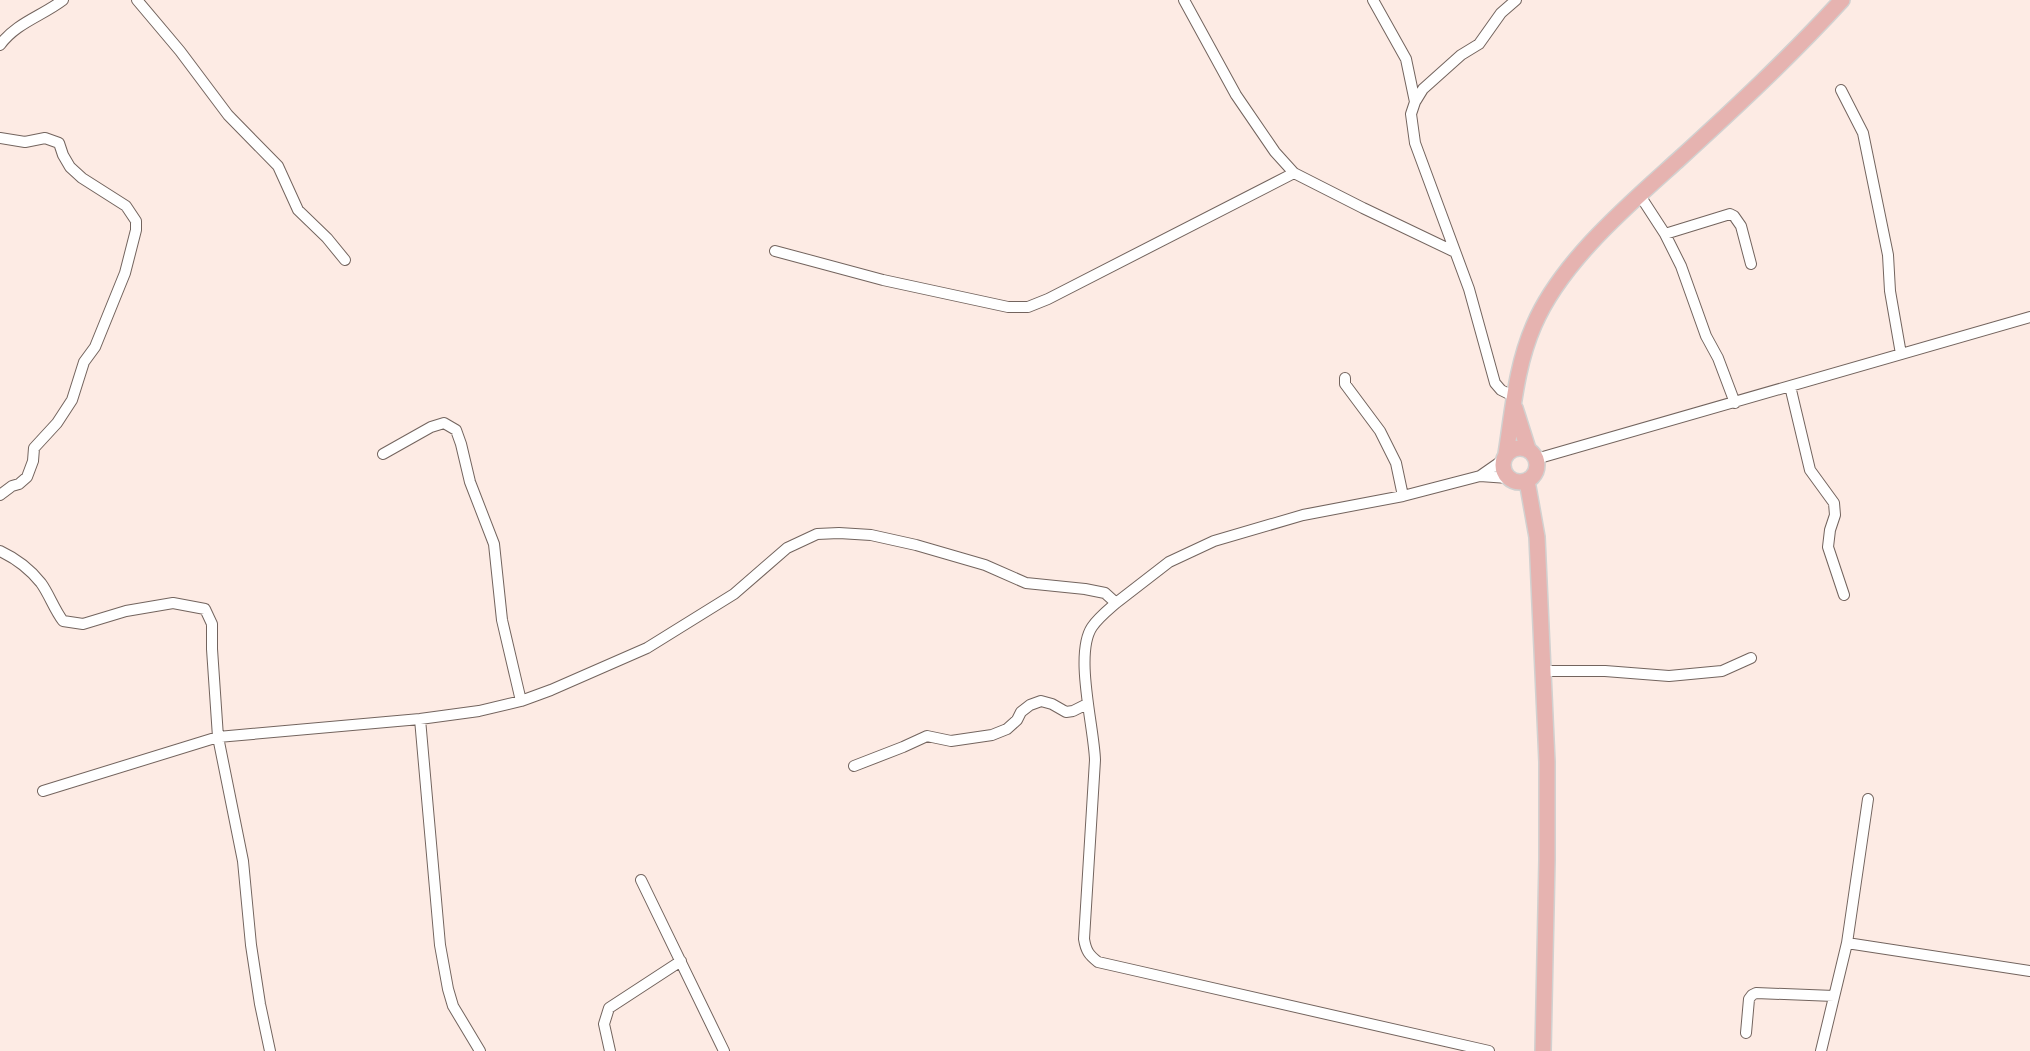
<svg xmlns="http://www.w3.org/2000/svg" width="2030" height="1051" viewBox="0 0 2030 1051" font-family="'Noto Sans',sans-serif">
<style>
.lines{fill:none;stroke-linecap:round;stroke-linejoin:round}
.minor-casing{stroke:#73645e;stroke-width:12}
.primary-casing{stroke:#d2d1d0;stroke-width:18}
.minor{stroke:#fff;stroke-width:10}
.primary{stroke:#e6b3b0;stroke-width:15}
</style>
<rect width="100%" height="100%" fill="#fdebe4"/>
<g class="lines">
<g class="minor-casing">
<path id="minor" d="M137,0l43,51 48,64 50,51 20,44 29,28 18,22
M1184,0l52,95 39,57 19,21 69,35 92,44
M1373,0l33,59 9,43
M0,45c16,-22 42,-29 63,-45
M1841,90l22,43 25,122 2,36 11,63
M0,138l25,4 20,-4 14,5 4,12 7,12 12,11 44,28 10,15v9l-11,43 -30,74 -11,15 -12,38 -15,23 -23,25 -1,13 -6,16 -8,7 -7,2 -12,9
M1639,194l26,40 65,-20 4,2 7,10 10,38
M1665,234l16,32 25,70 12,22 17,45
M775,251l108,29 125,27h20l20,-8 246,-126
M1345,378v6l35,47 16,32 7,33
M1790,386l20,84 24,33 1,12 -5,15 -2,17 16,48
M1515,397l-14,-7 -6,-7 -26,-94 -54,-146 -4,-29 4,-12 8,-13 38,-34 18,-11 22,-31 15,-13
M383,454l48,-27 13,-4 12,7 5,14 9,38 24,62 8,76 19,81
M1536,459l494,-142
M1503,460l-23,16 28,2
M0,551c15,7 30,18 41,32 8,11 13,26 22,38l20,3 43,-13 47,-8 32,6 7,15v25l6,88 25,124 8,84 9,59 10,47
M1116,603c-8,7 -18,15 -24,24 -18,27 2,100 3,133l-11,179c2,12 5,16 14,23l391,89
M1543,671h62l64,5 53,-5 29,-13
M420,719l20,226 8,44 5,17 27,45
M854,766l49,-19 24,-11 24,5 41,-6 15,-6 10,-9 4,-8 9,-7 11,-4 11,3 14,8 7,-1 14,-7
M43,791l175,-54 202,-18 59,-8 42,-10 30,-11 96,-42 87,-54 53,-46 30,-14 22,-1 32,2 45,10 69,20 41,18 59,6 20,4 11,10 53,-41 45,-21 89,-26 100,-19 77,-20
M641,880l83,171
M1847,943l21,-144
M1746,1033l3,-34 3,-4 4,-2 78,3
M610,1051l-6,-27 5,-16 72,-47
M1821,1051l26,-108 183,28"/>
</g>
<g class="primary-casing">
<path id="primary" d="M1515,408l13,41
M1503 465a17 17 0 1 1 34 0a17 17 0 1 1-34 0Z
M1506,454c7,-44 10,-88 28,-129 27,-63 93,-119 143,-164 57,-52 113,-104 165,-161
M1527,481l10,56 10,225v98l-4,191"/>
</g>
<use href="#minor" class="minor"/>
<use href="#primary" class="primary"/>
</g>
</svg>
